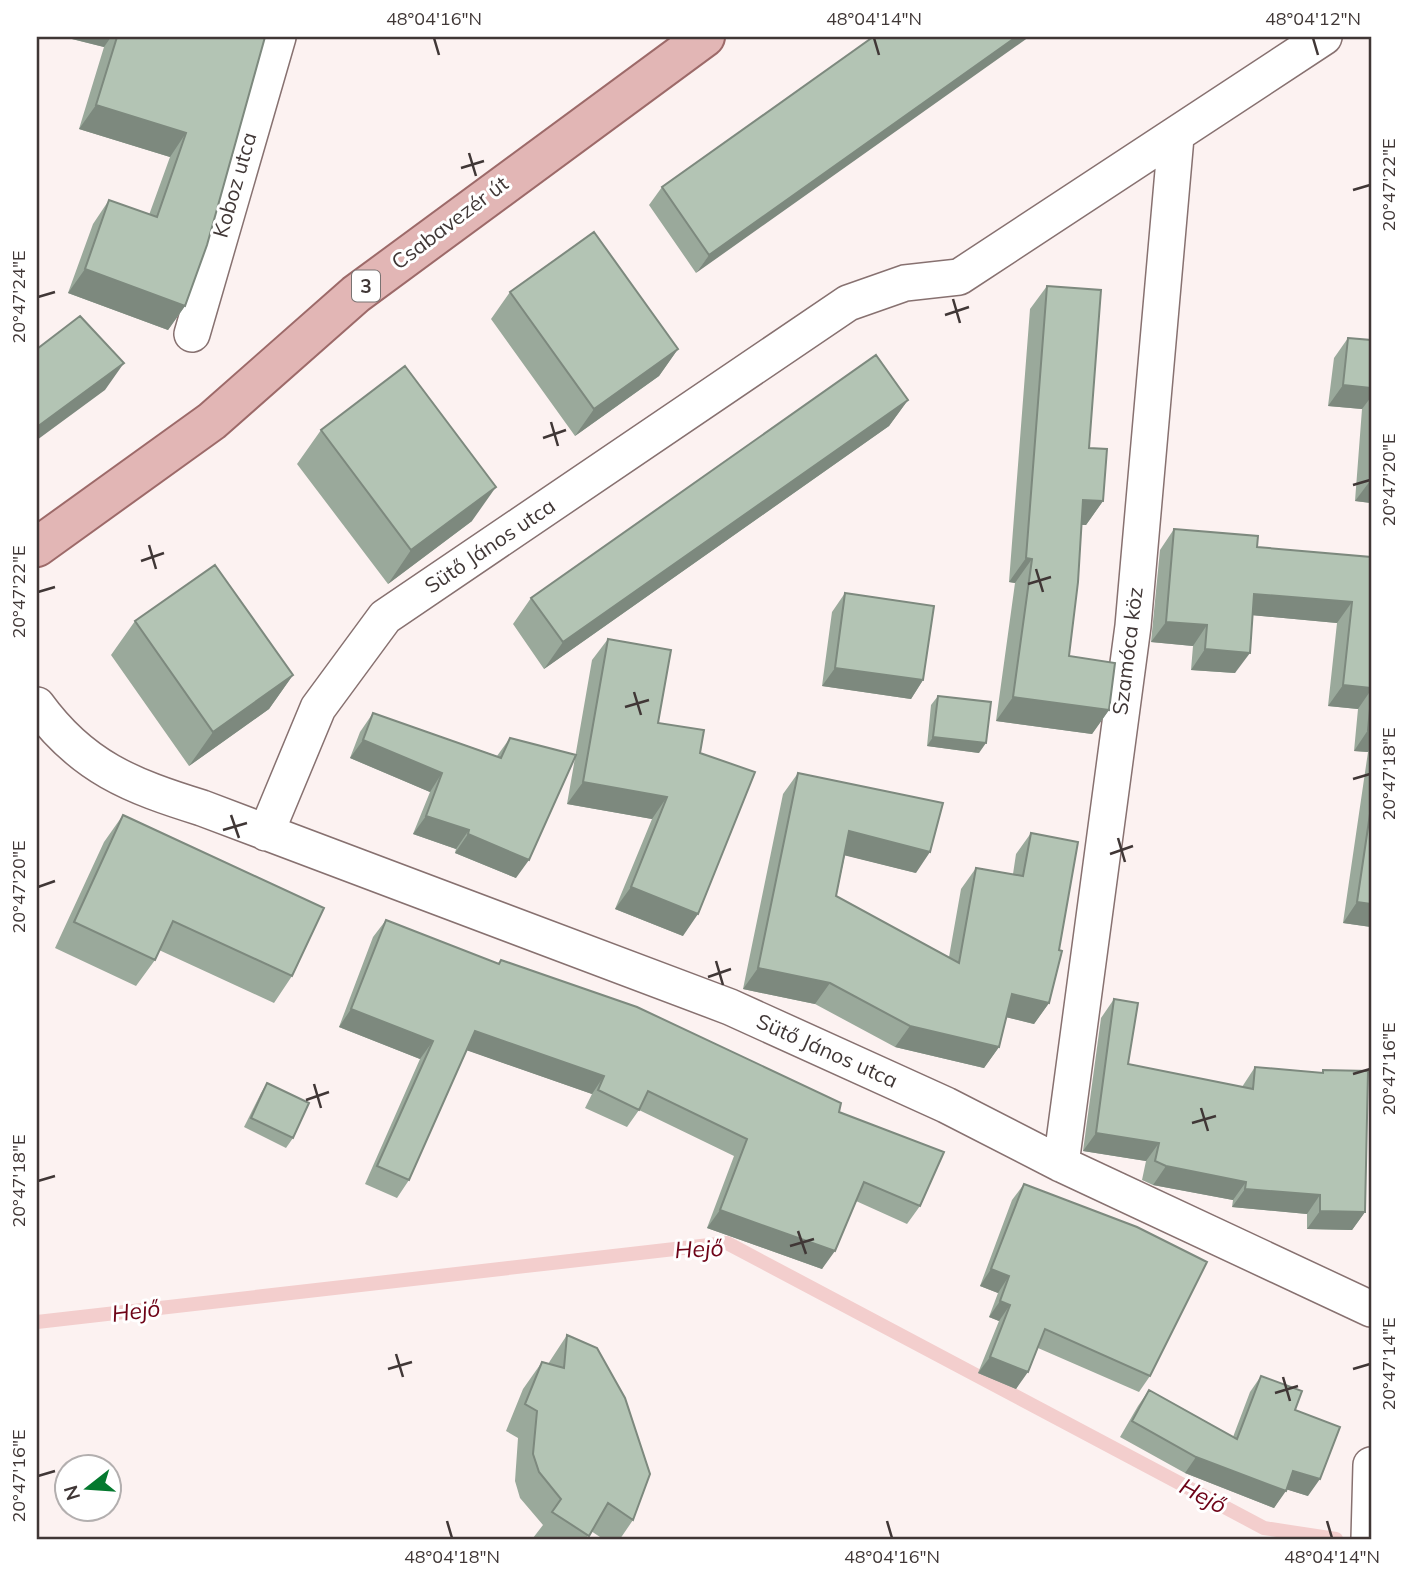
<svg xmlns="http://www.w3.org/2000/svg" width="1408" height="1576" viewBox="0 0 1408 1576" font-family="Mulish,sans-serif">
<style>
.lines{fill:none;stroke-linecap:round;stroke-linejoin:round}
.stream{stroke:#f3cecd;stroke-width:14}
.minor-casing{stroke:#877170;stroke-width:38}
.primary-casing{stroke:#9d6a69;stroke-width:42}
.minor{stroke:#fff;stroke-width:35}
.primary{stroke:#e2b6b5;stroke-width:38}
.wall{fill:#9aa99b}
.shaded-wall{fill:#7d897e}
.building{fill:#b3c4b4;stroke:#7d897e;stroke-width:2}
.ticks{fill:none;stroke:#403736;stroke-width:2.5}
.labels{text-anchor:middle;stroke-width:6;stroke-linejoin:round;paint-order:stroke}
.shield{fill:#fff;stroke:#797372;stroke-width:2}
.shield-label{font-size:19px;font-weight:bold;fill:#403736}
.street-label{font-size:21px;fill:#403736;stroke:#fff}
.water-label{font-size:23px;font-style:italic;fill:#6e0317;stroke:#fff}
.neatline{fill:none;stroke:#403736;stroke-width:2.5}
.ticks-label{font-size:18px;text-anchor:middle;fill:#403736}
</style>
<rect width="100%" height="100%" fill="#fcf2f1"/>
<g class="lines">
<path class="stream" d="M37,1322l690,-79 537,285 72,11"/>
<g class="minor-casing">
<path id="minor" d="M192,334l86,-297
M37,705c45,62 94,81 165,103l528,199 216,98 115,59 310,145
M266,833l52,-125 67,-91 463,-314 57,-20 54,-6 365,-240
M1061,1164l72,-538 43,-489
M1369,1539l2,-74"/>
</g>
<g class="primary-casing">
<path id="primary" d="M37,547l175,-126 144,-127 349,-257"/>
</g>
<use href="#minor" class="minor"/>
<use href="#primary" class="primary"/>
</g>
<path class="wall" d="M64,37h201l-80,269 -17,24 -100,-37 25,-69 16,-24 40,15 21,-58 -91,-28 25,-82z
M873,37l-177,236 -47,-68 13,-18z
M1371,169v38h-2z
M1047,286l56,215 -17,24h-5l-12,131 40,54 -17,24 -96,-13 19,-138 -6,-1 21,-273z
M510,292l168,57 -19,27 -84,60 -84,-117z
M1371,321v182l-16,-2 7,-92 -34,-3 6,-48 14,-20 22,2z
M908,400l-19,26 -345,243 -31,-45 18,-26z
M321,430l151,91 -84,63 -91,-120z
M1174,529l83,18 114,10v370l-28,-4 25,-171 -14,-1 4,-42 -30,-3 9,-83 -85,-8 -17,58 -44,-3 2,-24 -42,-4 9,-92z
M845,593l78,87 -12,19 -89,-13 10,-74z
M135,621l158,54 -24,34 -80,57 -78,-111z
M608,639l50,84 42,30 -17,183 -68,-27 37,-90 -85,-15 25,-144z
M938,696l41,57 -52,-7 4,-41z
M373,713l124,43 13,-18 6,140 -61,-25 1,-4 -43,-15 17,-42 -80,-34 10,-26z
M798,773l118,100 -71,-18 -9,41 113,61 12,-68 15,-21 37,6 3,-20 15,-21 18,170 -15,21 -28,-7 -7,30 -15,21 -89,-21 -80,-43 -72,-15 40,-195z
M123,815l169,161 -18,27 -115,-53 -4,10 -19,26 -81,-38 49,-106z
M386,920l112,44 3,-4 338,152 81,94 -13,18 -51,-23 -34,68 -115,-41 27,-72 -95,-46 -12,17 -42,-19 7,-14 -125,-44 -58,130 -12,18 -32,-14 55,-125 -81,-32 34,-90z
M1114,999l14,65 114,23 13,-20 66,6 2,-3 42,142 -13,18 -45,-1v-15l-75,-7 1,-7 -80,-15 -11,-5 4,-19 -63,-10 18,-133z
M267,1083l26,55 -7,10 -42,-21 17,-34z
M1024,1184l126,192 -11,16 -101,-44 -22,41 -38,-16 21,-52 -10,-4 9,-24 -18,-7 32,-86z
M567,1335l66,185 -13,19h-17l-12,-8 -5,8h-52l-1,-1 10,-13 -23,-27 -5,-17 3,-43 -12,-7 17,-42 19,-27 6,2z
M1261,1376l34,34 13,86 -22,-7 -12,19 -89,-35 -65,-36 18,-31 11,-16 84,47 17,-45z"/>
<path class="shaded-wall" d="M64,37h47l-7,10z
M1016,37h13l-333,236 13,-18z
M96,105l90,28 -16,24 -91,-28z
M85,269l100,37 -17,24 -100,-37z
M678,349l-19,27 -84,60 19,-27z
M124,363l-19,27 -68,50v-13z
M1343,385l28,3v9l-9,12 -34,-3z
M908,400l-19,26 -345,243 19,-27z
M1370,481h1v22l-16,-2z
M496,487l-24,34 -84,63 23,-34z
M1083,500l20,1 -17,24 -20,-1z
M1026,558l6,1 -17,24 -6,-1z
M1254,594l98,8 -15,21 -98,-9z
M1166,622l41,3 -14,21 -42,-4z
M1205,649l45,4 -15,20 -44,-3z
M835,668l88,12 -12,19 -89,-13z
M293,675l-24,34 -80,57 24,-34z
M1343,685l28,3v2l-13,19 -30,-3z
M1013,697l96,13 -17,24 -96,-13z
M1368,730h3v17l-3,5 -14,-1z
M933,737l53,6 -7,10 -52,-7z
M363,740l79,33 -12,19 -80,-34z
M583,782l84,15 -15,22 -85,-15z
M426,816l43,14 -13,19 -43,-15z
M849,831l81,21 -14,21 -81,-20z
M468,834l61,26 -13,18 -61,-25z
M631,887l67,27 -15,22 -68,-27z
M1357,902l14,2v23l-28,-4z
M758,968l72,15 -15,21 -72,-15z
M1012,994l37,9 -15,21 -37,-9z
M351,1009l82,32 -13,18 -81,-32z
M910,1026l89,21 -15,21 -89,-21z
M475,1031l129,45 -12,18 -129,-45z
M1096,1133l63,10 -13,18 -63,-10z
M1166,1166l80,16 -13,18 -80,-15z
M1245,1189l75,6 -13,19 -75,-7z
M720,1210l115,41 -13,18 -115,-41z
M1320,1211l45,1 -13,18 -45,-1z
M991,1269l18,7 -11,17 -18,-7z
M1000,1301l10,4 -11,16 -10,-4z
M990,1357l38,15 -12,17 -38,-16z
M1196,1457l90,34 -12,17 -89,-35z
M1293,1471l27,8 -12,17 -26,-8z"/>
<path class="building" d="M117,37h148l-58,208 -22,61 -100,-37 24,-69 48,17 29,-84 -90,-28z
M873,37h143l-307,218 -47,-68z
M594,232l84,117 -84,60 -84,-117z
M1047,286l54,4 -12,158 18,1 -4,52 -20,-1 -5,82 -9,74 46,7 -6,47 -96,-13 19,-138 -6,-1z
M80,316l44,47 -87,64v-78z
M1348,338l23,2v48l-28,-3z
M876,355l32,45 -345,242 -32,-44z
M405,366l91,121 -85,63 -90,-120z
M1371,459v22h-1z
M1174,529l84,7 -1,11 114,10v131l-28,-3 9,-83 -98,-8 -4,59 -45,-4 2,-24 -41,-3z
M215,565l78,110 -80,57 -78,-111z
M845,593l89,13 -11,74 -88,-12z
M608,639l63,11 -13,73 46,7 -4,23 55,19 -57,142 -67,-27 36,-90 -84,-15z
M938,696l53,6 -5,41 -53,-6z
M1371,698v32h-3z
M373,713l128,45 9,-20 66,17 -47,105 -61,-26 1,-4 -43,-14 16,-43 -79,-33z
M798,773l145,30 -13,49 -81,-21 -13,65 123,67 17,-95 47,8 8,-43 47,9 -19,108 3,1 -13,52 -37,-9 -13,53 -89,-21 -80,-43 -72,-15z
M1371,807v97l-14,-2z
M123,815l201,93 -32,68 -119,-55 -18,39 -81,-38z
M386,920l113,44 2,-4 136,47 204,96 -2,9 105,40 -24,54 -56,-24 -29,69 -115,-41 27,-71 -99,-48 -9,19 -41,-20 6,-14 -129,-45 -66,149 -32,-14 56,-125 -82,-32z
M1114,999l24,4 -10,61 125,25 2,-22 68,6v-3l45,1 -3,141 -45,-1v-16l-75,-6 1,-7 -80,-16 -11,-5 4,-18 -63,-10z
M267,1083l42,20 -16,35 -42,-20z
M1024,1184l113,43 70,35 -57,114 -105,-47 -17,43 -38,-15 20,-52 -10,-4 9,-25 -18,-7z
M567,1335l30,13 28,50 25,76 -17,46 -25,-17 -19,33 -37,-24 9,-13 -22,-27 -6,-18 4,-43 -12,-7 17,-42 22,6z
M1261,1376l41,15 -7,19 45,17 -20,52 -27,-8 -7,20 -90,-34 -64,-36 17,-31 88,49z"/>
<path class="ticks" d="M434,38l5,17M874,38l5,17M1313,38l5,17M469,153l7,23M461,168l23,-7M1353,190l17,-5M38,297l17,-5M953,299l7,24M945,315l24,-8M551,422l7,24M543,438l23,-8M1353,485l17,-5M149,545l7,24M141,561l23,-8M1036,569l7,23M1028,584l23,-7M38,592l17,-5M634,692l7,23M625,707l24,-7M1353,779l17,-5M231,815l8,23M223,830l24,-7M1118,838l7,24M1110,854l23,-8M38,887l17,-6M716,961l7,24M708,977l23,-8M1353,1074l17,-5M314,1084l7,24M306,1100l23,-8M1201,1108l7,23M1192,1123l24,-7M38,1181l17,-5M798,1231l8,23M790,1246l24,-7M396,1354l7,23M388,1369l24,-7M1353,1369l17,-5M1283,1377l7,24M1275,1393l23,-7M38,1476l17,-5M447,1521l5,17M887,1521l5,17M1327,1521l5,17"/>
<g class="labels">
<rect class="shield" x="352" y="270.5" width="28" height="31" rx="5"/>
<g class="shield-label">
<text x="366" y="293">3</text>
</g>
<g class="street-label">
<text transform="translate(235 185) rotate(-74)" y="7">Koboz utca</text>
<text transform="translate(450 223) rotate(-37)" y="7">Csabavezér út</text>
<text transform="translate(490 546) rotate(-34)" y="7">Sütő János utca</text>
<text transform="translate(1128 651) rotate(-83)" y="7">Szamóca köz</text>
<text transform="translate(827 1051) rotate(24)" y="7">Sütő János utca</text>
</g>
<g class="water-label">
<text transform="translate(699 1249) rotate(-3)" y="8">Hejő</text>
<text transform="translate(136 1311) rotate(-7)" y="8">Hejő</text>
<text transform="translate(1203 1496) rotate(28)" y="8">Hejő</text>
</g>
</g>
<rect width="1408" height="1576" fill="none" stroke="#ffffff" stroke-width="77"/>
<g transform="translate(88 1488) rotate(253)"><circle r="33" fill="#ffffff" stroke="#b3afaf" stroke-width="2"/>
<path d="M0-5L12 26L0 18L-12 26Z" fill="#05792f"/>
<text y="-10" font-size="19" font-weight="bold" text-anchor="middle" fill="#403736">N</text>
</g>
<rect x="38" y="38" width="1332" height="1500" class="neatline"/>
<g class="ticks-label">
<text x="434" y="25">48°04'16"N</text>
<text x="874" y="25">48°04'14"N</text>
<text x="1313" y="25">48°04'12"N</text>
<text transform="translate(1389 185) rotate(-90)" y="6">20°47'22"E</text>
<text transform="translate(19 297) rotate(-90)" y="6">20°47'24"E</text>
<text transform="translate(1389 480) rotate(-90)" y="6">20°47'20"E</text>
<text transform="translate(19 592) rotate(-90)" y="6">20°47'22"E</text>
<text transform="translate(1389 774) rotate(-90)" y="6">20°47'18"E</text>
<text transform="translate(19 887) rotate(-90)" y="6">20°47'20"E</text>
<text transform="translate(1389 1069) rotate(-90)" y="6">20°47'16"E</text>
<text transform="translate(19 1181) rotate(-90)" y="6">20°47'18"E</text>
<text transform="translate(1389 1364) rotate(-90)" y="6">20°47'14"E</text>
<text transform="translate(19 1476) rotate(-90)" y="6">20°47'16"E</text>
<text x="452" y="1563">48°04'18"N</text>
<text x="892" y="1563">48°04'16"N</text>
<text x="1332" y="1563">48°04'14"N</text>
</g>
</svg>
